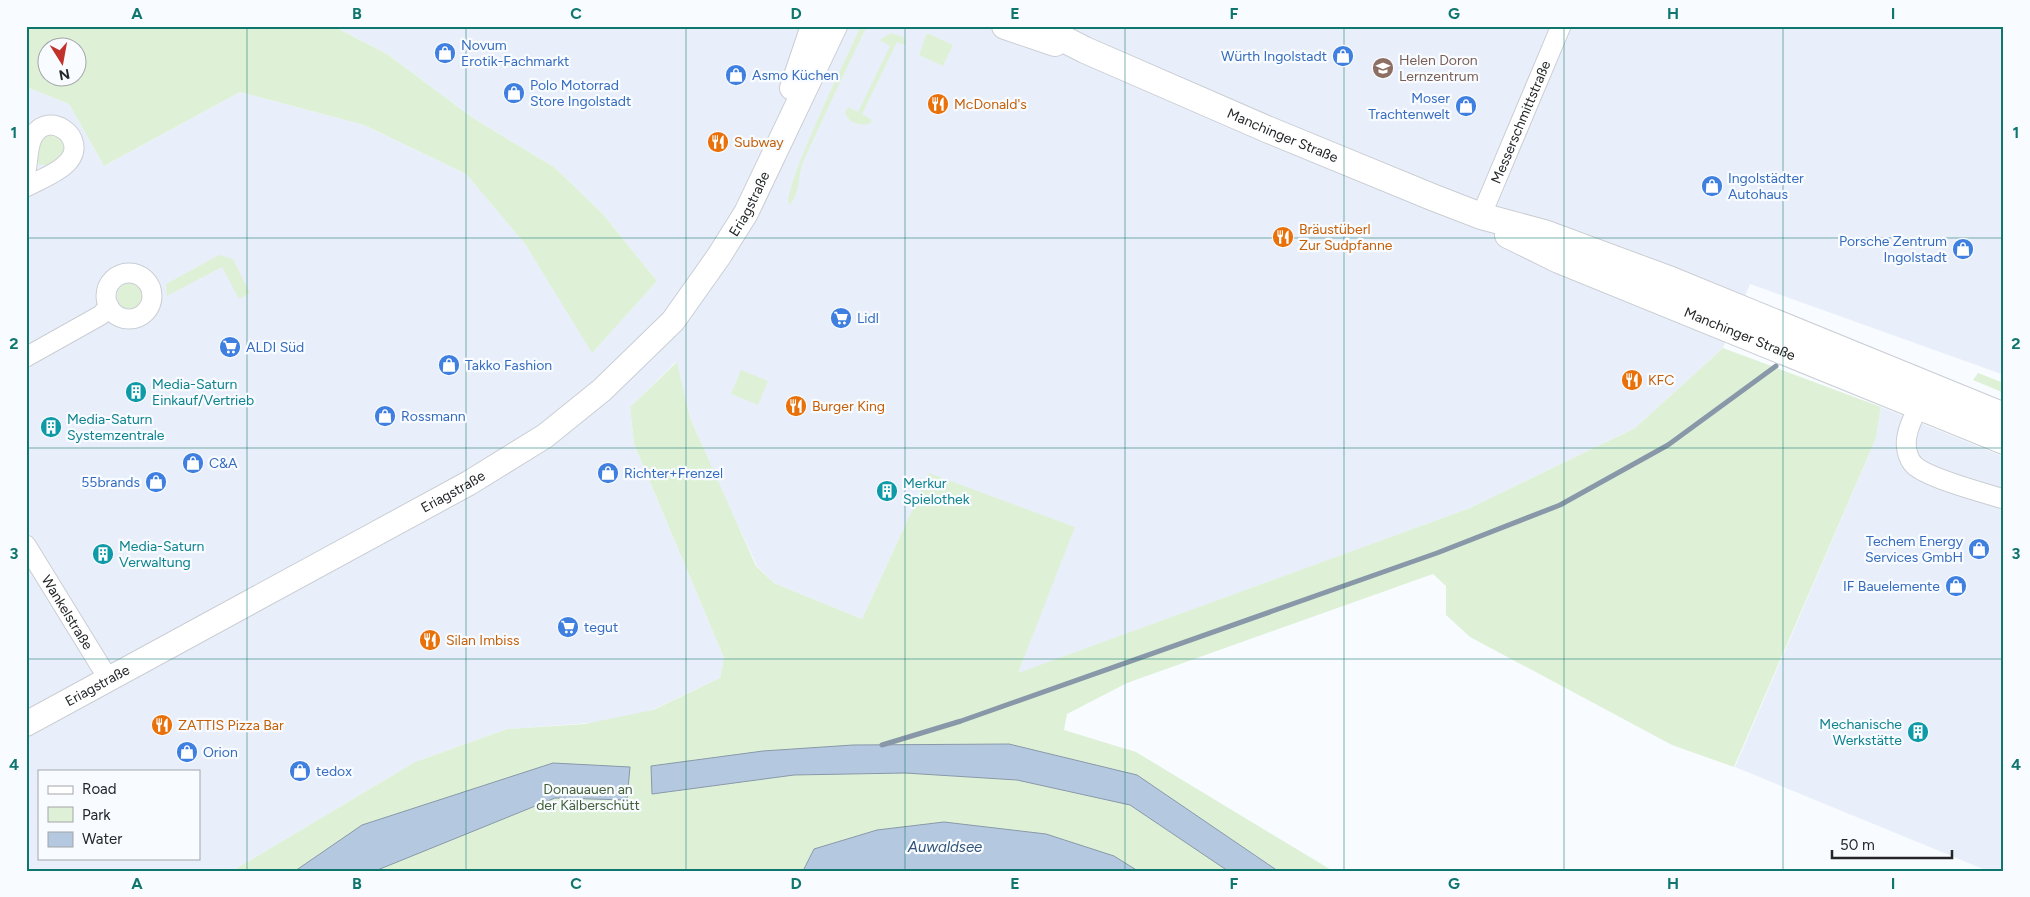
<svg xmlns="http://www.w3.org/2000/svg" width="2030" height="897" viewBox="0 0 2030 897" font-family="Figtree,sans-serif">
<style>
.built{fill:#e9effa;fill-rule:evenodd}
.green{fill:#def1d7;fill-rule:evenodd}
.water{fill:#b4c9e0;stroke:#8998a9}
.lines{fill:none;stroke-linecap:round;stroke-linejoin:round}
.stream{stroke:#8998a9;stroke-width:5}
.minor-casing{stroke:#caced4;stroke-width:21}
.tertiary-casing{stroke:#caced4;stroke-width:26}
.secondary-casing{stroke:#caced4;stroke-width:28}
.minor{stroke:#fff;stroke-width:19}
.tertiary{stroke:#fff;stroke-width:24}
.secondary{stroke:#fff;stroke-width:26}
.grid{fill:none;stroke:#0f766e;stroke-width:1;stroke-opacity:0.55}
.labels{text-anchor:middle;stroke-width:4.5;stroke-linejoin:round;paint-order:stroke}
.shop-label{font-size:14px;fill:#366cbe;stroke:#f8fbff;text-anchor:start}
.education-label{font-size:14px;fill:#785e54;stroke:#f8fbff;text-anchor:start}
.food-label{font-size:14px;fill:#c56008;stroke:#f8fbff;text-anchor:start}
.street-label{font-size:14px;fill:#242628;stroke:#f8fbff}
.culture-label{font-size:14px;fill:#0d838f;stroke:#f8fbff;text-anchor:start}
.park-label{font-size:14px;fill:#446039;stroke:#f8fbff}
.water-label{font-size:15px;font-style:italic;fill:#325376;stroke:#f8fbff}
.neatline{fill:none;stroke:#0f766e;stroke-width:2}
.grid-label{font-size:16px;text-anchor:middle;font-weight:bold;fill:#0f766e}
</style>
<rect width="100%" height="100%" fill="#f8fbff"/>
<path class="built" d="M333,26h1671v349l-254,-91 -27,64 -88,80 -165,80 -453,166 -88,-201 -67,146 -88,-36 -17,-17 -32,-68 -35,-80 -14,-56 -46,45 4,37 90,214 -4,20 -89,42 -124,9 -92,33 -183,109h-206v-784l43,17 35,62 136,-74 124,33 102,49 59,70 67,108 65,-71 -55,-68 -48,-46 -81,-49 -86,-64zM39,771h160v87h-160z
M1881,407l123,50v414h-16l-253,-104 141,-329z"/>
<path class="green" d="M26,26h307l54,28 86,64 81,49 48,46 55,68 -65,72 -67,-109 -59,-70 -102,-49 -124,-33 -136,74 -35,-62 -43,-17zM48,48h30v30h-30z
M861,26h8l-4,4c-21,44 -42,88 -62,132 -5,13 -3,34 -14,43 -8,-14 61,-155 72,-179z
M891,33l12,4 3,6 -1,2 -8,-3 -35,72 10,6 -1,3c-10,4 -24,0 -26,-11l3,-5 10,5 32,-66 -11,-6z
M927,33l26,12 -10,21 -24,-11z
M51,134l7,1 8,9 -3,12 -13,9h-11l-3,-8 5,-16z
M219,255l14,4 17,34 -11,6 -17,-32 -55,29 -1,-12z
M117 296a13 13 0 1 1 26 0a13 13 0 1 1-26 0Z
M1723,348l158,59 -5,31 -142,329 -62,-22 -202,-108 -24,-22v-29l-13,-12 -306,109 -60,31 -3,16 72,22 197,119h-55l-141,-96 -98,10 91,20 98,66h-90l-24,-15 -300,-7 -11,22h-571l183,-109 92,-33 77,-5 69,-14 67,-32 4,-20 -90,-214 -4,-37 47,-45 13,56 66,148 18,17 88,36 67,-146 146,54 -57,146 452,-165 165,-80z
M741,370l27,11 -10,24 -27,-11z
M1978,373l26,10v10l-31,-13z"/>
<path class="water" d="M1009,744l128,31 141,96h-50l-98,-66 -113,-25 -112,-7 -111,2 -142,19 -1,-28 112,-15 90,-6z
M553,763l77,4 -3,33 -72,-2 -180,73h-80l67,-46z
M944,822l102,12 68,22 24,15h-335l11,-22 63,-19z"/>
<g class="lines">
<path class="stream" d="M882,745l79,-24 476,-168 123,-48 108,-60 108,-79"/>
<g class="minor-casing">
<g id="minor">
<path d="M26,171c2,-10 2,-21 5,-30 13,-36 62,-3 35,23 -10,10 -27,16 -40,23"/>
<path id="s1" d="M1481,216l80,-190"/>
<circle cx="129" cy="296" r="23"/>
<path d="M26,357l75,-42 8,-9"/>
<path d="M1924,397c-6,12 -15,25 -17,39 -2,9 0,22 7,29 13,13 70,28 90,34"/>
<path id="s2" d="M26,545l83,135"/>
</g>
</g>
<g class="tertiary-casing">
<g id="tertiary">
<path d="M792,88l21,-62"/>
<path id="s3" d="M26,724l443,-241 76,-47 57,-46 71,-69 46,-65 27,-43 89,-187"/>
</g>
</g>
<g class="secondary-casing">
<g id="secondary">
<path d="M1005,26l50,17"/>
<path id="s4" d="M1038,26l47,24 184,80 163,67 49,19 63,17 127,47 333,136"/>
<path id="s5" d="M1508,235l51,25 445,181"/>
</g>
</g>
<use href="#minor" class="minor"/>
<use href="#tertiary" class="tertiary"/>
<use href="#secondary" class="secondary"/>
</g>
<path class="grid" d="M247,26v845M466,26v845M686,26v845M905,26v845M1125,26v845M1344,26v845M1564,26v845M1783,26v845M26,238h1978M26,448h1978M26,659h1978"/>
<defs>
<g id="shop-disc" transform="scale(1.125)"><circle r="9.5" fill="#3f7fe0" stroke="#f8fbff"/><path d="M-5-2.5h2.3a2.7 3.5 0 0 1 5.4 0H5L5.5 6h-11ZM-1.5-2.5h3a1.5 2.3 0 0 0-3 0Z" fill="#fff"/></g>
<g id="school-disc" transform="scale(1.125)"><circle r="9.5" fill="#8d6e63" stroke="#f8fbff"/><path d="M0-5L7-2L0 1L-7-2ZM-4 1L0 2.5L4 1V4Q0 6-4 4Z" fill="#fff"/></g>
<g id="restaurant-disc" transform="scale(1.125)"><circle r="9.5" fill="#e8710a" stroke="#f8fbff"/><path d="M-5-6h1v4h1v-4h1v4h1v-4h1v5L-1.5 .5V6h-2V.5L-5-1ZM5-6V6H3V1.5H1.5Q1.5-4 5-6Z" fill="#fff"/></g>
<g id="supermarket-disc" transform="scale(1.125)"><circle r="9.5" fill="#3f7fe0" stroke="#f8fbff"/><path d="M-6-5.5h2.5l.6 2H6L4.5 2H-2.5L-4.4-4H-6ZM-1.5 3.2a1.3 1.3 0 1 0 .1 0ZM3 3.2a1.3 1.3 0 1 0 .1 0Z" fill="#fff"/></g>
<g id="building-disc" transform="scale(1.125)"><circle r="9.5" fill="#0f9aa8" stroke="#f8fbff"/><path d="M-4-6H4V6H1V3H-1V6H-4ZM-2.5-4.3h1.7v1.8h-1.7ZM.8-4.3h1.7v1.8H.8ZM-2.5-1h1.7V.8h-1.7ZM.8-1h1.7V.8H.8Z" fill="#fff"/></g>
</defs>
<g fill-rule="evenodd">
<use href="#shop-disc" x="445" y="53"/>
<use href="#shop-disc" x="1343" y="56"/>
<use href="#school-disc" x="1383" y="68"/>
<use href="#shop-disc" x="736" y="75"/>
<use href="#shop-disc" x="514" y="93"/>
<use href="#restaurant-disc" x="938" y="104"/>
<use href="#shop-disc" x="1466" y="106"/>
<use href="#restaurant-disc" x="718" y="142"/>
<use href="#shop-disc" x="1712" y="186"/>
<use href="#restaurant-disc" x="1283" y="237"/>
<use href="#shop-disc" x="1963" y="249"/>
<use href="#supermarket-disc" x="841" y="318"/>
<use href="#supermarket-disc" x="230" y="347"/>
<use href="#shop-disc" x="449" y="365"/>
<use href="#restaurant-disc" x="1632" y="380"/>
<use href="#building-disc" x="136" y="392"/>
<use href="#restaurant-disc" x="796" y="406"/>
<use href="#shop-disc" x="385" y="416"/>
<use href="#building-disc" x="51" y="427"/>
<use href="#shop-disc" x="193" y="463"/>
<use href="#shop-disc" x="608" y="473"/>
<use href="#shop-disc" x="156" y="482"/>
<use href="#building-disc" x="887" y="491"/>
<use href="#shop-disc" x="1979" y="549"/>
<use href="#building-disc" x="103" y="554"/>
<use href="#shop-disc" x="1956" y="586"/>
<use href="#supermarket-disc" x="568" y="627"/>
<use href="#restaurant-disc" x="430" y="640"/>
<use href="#restaurant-disc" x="162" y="725"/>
<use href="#building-disc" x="1918" y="732"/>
<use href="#shop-disc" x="187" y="752"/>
<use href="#shop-disc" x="300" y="771"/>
</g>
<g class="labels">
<g class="shop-label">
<text x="461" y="50">Novum<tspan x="461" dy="16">Erotik-Fachmarkt</tspan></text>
<text x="1327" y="61" text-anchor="end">Würth Ingolstadt</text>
<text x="752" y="80">Asmo Küchen</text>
<text x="530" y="90">Polo Motorrad<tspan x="530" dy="16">Store Ingolstadt</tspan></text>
<text x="1450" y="103" text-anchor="end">Moser<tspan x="1450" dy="16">Trachtenwelt</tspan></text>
<text x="1728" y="183">Ingolstädter<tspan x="1728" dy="16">Autohaus</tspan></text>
<text x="1947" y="246" text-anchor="end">Porsche Zentrum<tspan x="1947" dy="16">Ingolstadt</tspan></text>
<text x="857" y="323">Lidl</text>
<text x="246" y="352">ALDI Süd</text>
<text x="465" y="370">Takko Fashion</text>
<text x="401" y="421">Rossmann</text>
<text x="209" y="468">C&amp;A</text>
<text x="624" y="478">Richter+Frenzel</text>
<text x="140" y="487" text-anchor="end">55brands</text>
<text x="1963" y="546" text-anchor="end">Techem Energy<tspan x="1963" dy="16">Services GmbH</tspan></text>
<text x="1940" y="591" text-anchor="end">IF Bauelemente</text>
<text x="584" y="632">tegut</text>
<text x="203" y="757">Orion</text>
<text x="316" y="776">tedox</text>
</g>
<g class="education-label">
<text x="1399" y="65">Helen Doron<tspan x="1399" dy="16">Lernzentrum</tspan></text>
</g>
<g class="food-label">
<text x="954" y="109">McDonald's</text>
<text x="734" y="147">Subway</text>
<text x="1299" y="234">Bräustüberl<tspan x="1299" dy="16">Zur Sudpfanne</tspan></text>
<text x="1648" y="385">KFC</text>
<text x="812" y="411">Burger King</text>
<text x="446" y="645">Silan Imbiss</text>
<text x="178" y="730">ZATTIS Pizza Bar</text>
</g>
<g class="street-label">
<text dy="5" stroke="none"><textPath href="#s1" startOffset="102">Messerschmittstraße</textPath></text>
<text dy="5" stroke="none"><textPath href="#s4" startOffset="268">Manchinger Straße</textPath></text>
<text dy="5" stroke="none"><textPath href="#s3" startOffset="906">Eriagstraße</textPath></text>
<text dy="5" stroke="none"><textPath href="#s5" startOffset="252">Manchinger Straße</textPath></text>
<text dy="5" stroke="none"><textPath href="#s3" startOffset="486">Eriagstraße</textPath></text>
<text dy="5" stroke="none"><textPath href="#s2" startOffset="79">Wankelstraße</textPath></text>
<text dy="5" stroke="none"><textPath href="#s3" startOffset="81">Eriagstraße</textPath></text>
</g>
<g class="culture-label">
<text x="152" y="389">Media-Saturn<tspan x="152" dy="16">Einkauf/Vertrieb</tspan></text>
<text x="67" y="424">Media-Saturn<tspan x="67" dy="16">Systemzentrale</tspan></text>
<text x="903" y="488">Merkur<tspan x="903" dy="16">Spielothek</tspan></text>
<text x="119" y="551">Media-Saturn<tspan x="119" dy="16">Verwaltung</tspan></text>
<text x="1902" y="729" text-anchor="end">Mechanische<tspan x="1902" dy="16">Werkstätte</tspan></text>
</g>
<g class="park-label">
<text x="588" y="794">Donauauen an<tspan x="588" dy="16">der Kälberschütt</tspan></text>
</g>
<g class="water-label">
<text x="945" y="852">Auwaldsee</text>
</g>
</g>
<rect width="2030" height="897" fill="none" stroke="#f8fbff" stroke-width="55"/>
<rect x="38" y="770" width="162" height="90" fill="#f8fbff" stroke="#a3a6a9"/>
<rect x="48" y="786" width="25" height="8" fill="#ffffff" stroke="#a3a6a9"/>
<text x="82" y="794" font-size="15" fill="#242628">Road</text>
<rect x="48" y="807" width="25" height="15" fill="#def1d7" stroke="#a3a6a9"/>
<text x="82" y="820" font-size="15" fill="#242628">Park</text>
<rect x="48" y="832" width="25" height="15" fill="#b4c9e0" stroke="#a3a6a9"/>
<text x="82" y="844" font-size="15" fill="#242628">Water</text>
<g transform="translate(62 62) rotate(169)"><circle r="24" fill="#f8fbff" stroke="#a3a6a9"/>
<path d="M0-4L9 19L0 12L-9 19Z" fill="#c0322b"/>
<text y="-8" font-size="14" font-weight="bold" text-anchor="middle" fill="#242628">N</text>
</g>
<path d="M1832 850v8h120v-8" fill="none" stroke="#242628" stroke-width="2.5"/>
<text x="1840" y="850" font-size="15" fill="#242628" stroke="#f8fbff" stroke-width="4" paint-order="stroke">50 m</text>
<rect x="28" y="28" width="1974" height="842" class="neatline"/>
<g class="grid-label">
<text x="137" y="19">A</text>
<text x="357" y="19">B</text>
<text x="576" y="19">C</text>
<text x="796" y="19">D</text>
<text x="1015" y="19">E</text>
<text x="1234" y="19">F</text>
<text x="1454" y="19">G</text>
<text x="1673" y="19">H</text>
<text x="1893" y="19">I</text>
<text x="14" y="138">1</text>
<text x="2016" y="138">1</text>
<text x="14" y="349">2</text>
<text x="2016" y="349">2</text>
<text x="14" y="559">3</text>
<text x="2016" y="559">3</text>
<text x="14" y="770">4</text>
<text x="2016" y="770">4</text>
<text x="137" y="889">A</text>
<text x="357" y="889">B</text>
<text x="576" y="889">C</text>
<text x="796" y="889">D</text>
<text x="1015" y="889">E</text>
<text x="1234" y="889">F</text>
<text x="1454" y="889">G</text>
<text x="1673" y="889">H</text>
<text x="1893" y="889">I</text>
</g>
</svg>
